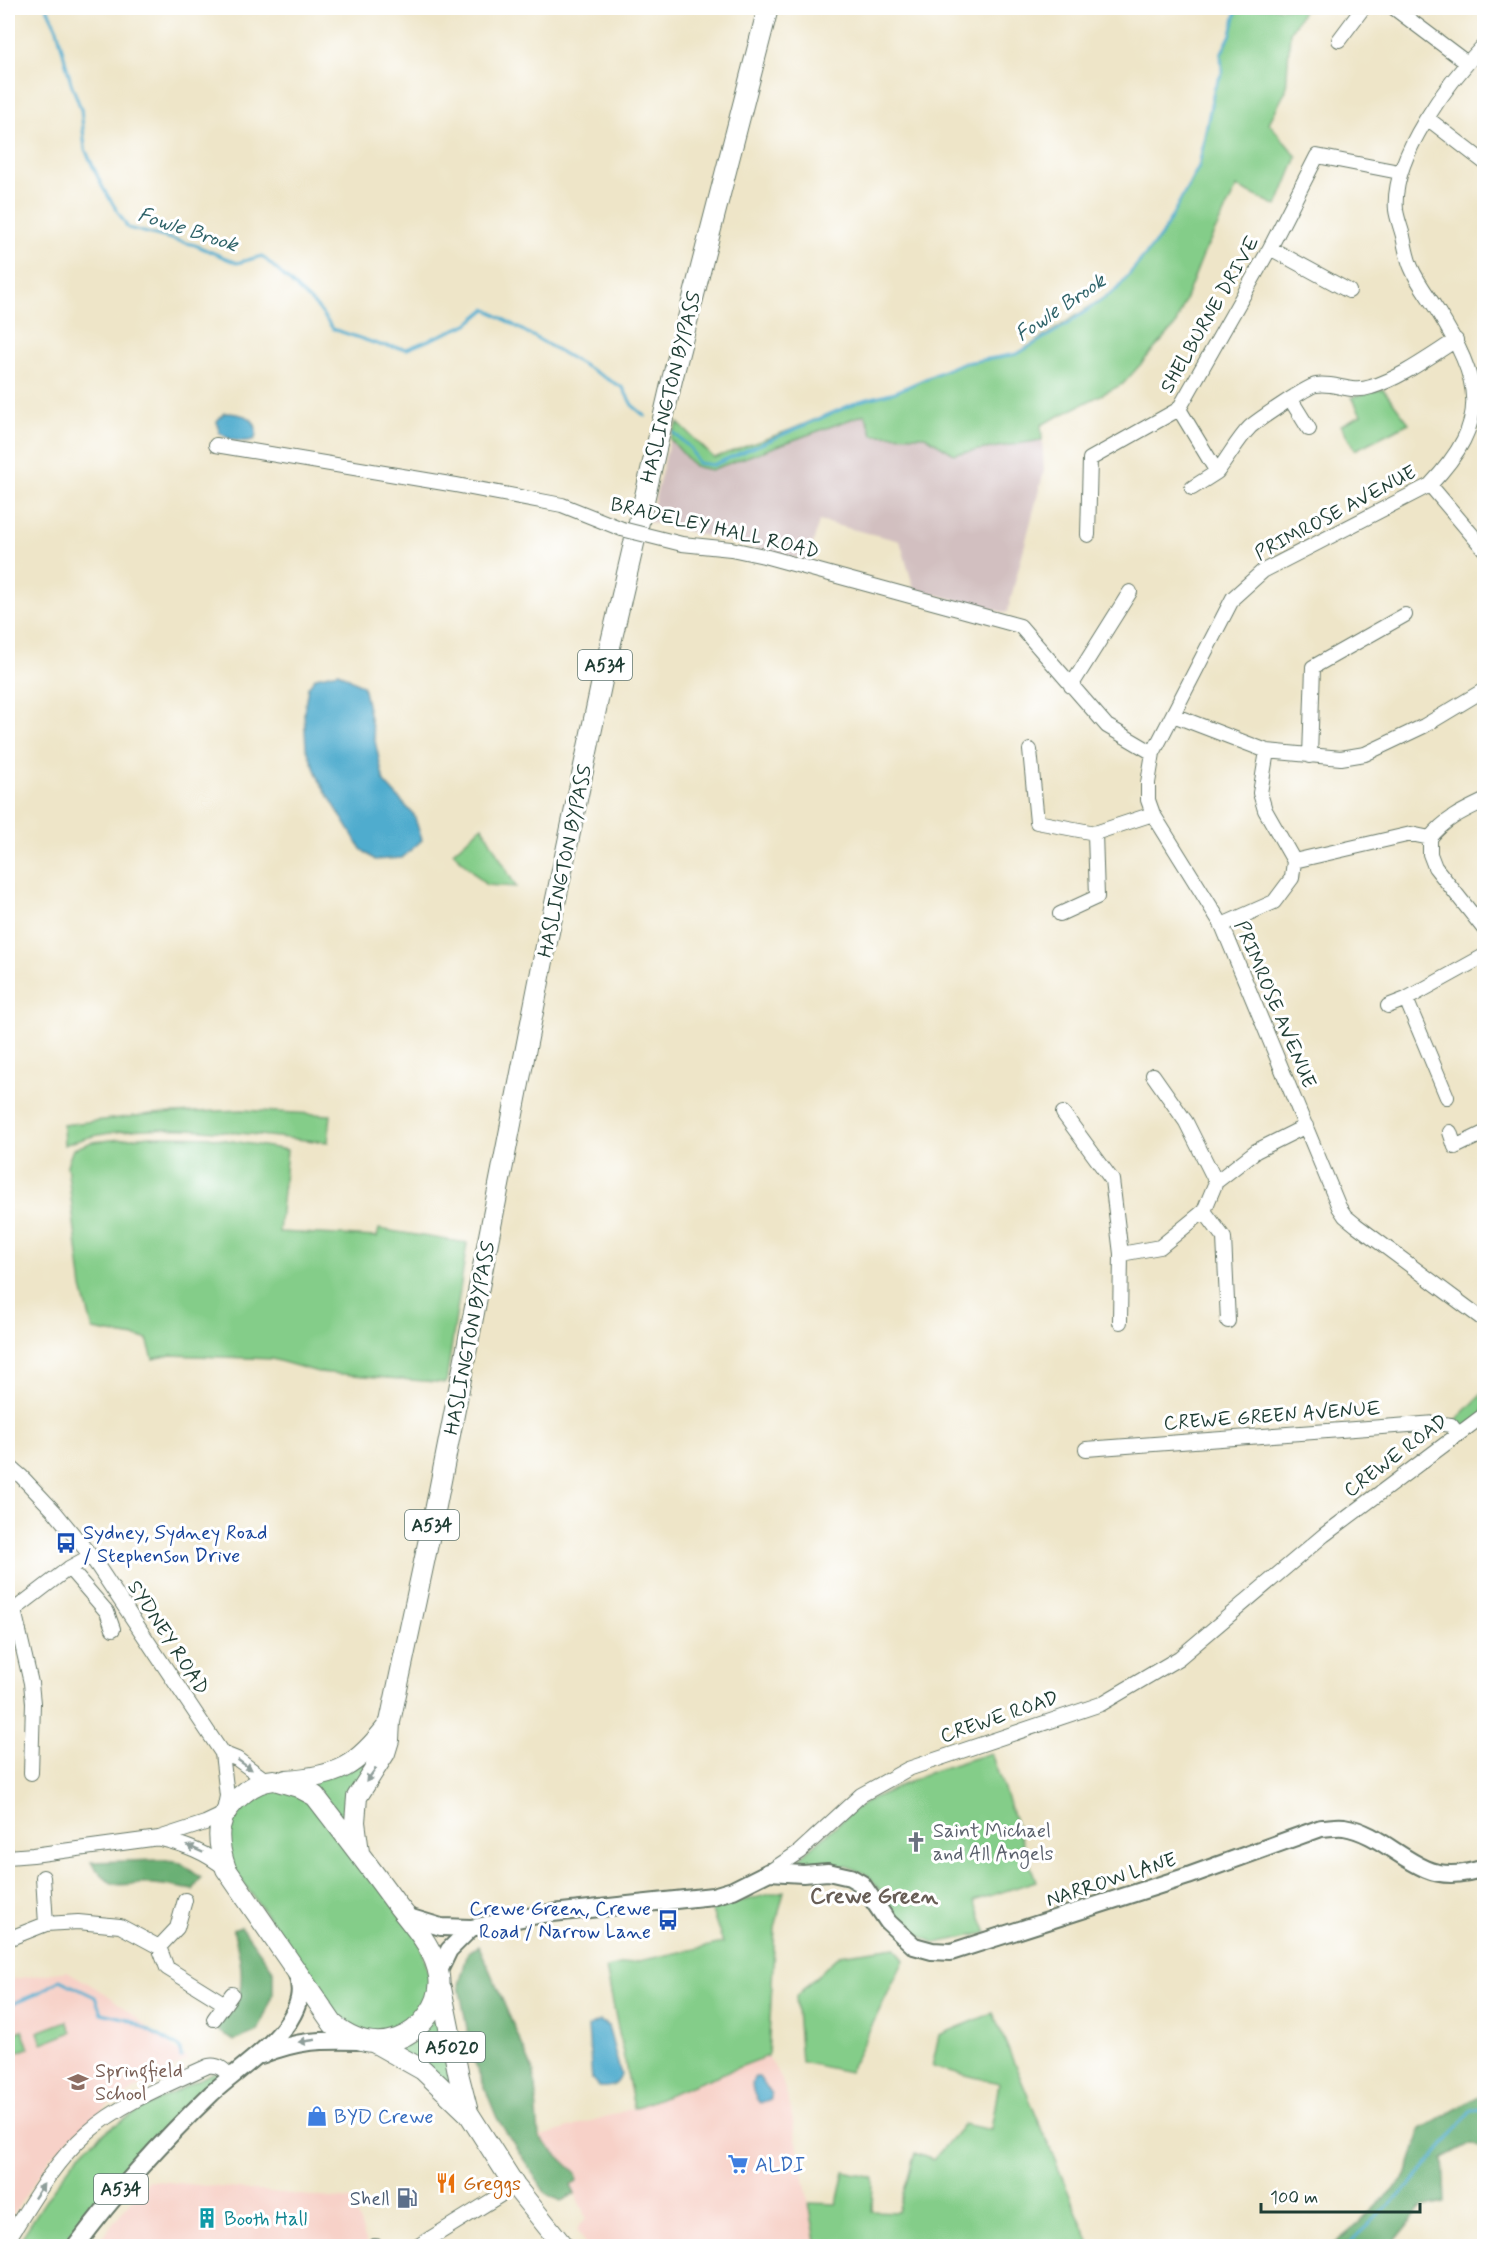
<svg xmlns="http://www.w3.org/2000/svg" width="1492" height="2254" viewBox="0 0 1492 2254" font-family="Mynerve,sans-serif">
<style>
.built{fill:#f7d1c8}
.industrial{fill:#d2bfc0}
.green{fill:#84cd89;stroke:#52855e;stroke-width:1.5}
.forest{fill:#6bb075;stroke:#457654;stroke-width:1.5}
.water{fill:#50acce;stroke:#387481;stroke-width:1.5}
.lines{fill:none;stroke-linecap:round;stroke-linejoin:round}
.stream{stroke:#50acce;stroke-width:3}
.minor-casing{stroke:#677868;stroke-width:16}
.major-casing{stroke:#677868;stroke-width:20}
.highway-casing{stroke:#677868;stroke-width:22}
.minor{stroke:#fff;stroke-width:14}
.major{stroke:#fff;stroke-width:16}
.highway{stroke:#fff;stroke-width:20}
.minor-bridge-casing{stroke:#677868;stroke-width:16;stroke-linecap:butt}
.minor-bridge{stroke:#fff;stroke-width:14}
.oneway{fill:#8f9e9a}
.labels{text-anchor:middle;stroke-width:6;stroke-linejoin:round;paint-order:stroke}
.shield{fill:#fff;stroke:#627771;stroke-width:1.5}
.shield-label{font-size:18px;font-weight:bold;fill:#1f3d34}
.street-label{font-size:20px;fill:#1f3d34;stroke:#fff}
.transit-label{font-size:20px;fill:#164399;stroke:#fff;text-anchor:start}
.worship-label{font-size:20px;fill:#5b616d;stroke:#fff;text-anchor:start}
.education-label{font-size:20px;fill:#785e54;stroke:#fff;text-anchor:start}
.shop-label{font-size:20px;fill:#366cbe;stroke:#fff;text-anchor:start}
.food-label{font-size:20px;fill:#c56008;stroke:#fff;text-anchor:start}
.service-label{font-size:20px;fill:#4e5e75;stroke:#fff;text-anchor:end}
.culture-label{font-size:20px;fill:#0d838f;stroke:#fff;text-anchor:start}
.water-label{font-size:21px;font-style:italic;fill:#30646a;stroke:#fff}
.quarter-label{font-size:22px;font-weight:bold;fill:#685e56;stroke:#fff}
</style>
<rect width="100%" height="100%" fill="#fff"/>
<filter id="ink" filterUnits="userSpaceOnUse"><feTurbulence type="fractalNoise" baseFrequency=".0167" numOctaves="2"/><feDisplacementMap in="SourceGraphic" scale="12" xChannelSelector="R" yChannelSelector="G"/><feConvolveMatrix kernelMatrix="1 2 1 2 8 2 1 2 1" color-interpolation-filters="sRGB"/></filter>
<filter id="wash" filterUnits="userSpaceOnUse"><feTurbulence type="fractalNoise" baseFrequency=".008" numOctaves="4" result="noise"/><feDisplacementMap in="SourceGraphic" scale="24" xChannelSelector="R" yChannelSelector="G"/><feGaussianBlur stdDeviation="1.35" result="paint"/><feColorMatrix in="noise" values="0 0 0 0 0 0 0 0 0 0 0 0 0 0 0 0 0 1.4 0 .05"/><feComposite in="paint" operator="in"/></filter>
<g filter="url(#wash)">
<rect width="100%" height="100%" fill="#eee5c8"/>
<path class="built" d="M67,1971l41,24 80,65 -79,44 -23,20 -35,33 -43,65v-232l5,-11z
M768,2056l14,24 8,26 27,140h-175l-6,-1 -2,1h-48l-9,-14 2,-7 7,-7 -15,-33 -32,-48 95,-29z
M148,2180l204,20 16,46h-273z"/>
<path class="industrial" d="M866,414l7,21 52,1 29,18 88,-14 2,31 -37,142 -93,-24 -14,-48 -81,-20 -11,40 -159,-39 21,-83 24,27 17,4z"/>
<path class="green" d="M1237,8h68l-15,24 -4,58 -17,33 28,34 -20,49 -40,-19 -34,68 -28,71 -52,58 -82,41 1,15 -88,14 -29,-18 -52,-1 -8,-21 -154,56 -17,-4 -24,-27 8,-16 36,35 76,-28 70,-29 35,-9 64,-28 58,-10 100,-65 44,-53 38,-70 15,-77 8,-16 -1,-19 10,-20z
M1383,389l26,34 -54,27 -14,-25 20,-10 -9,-18z
M482,826l34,61 -30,-2 -33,-33z
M242,1110l89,5 -3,27c-86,-6 -180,-29 -264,3l-1,-20 89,-11z
M151,1136l57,1 79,13 -8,82 98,5 2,-8 88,14 -21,140 -128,-11 -46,-13 -101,-4 -18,4 -6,-20 -54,-9 -11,-42 -15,-123 6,-16 19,-7z
M1484,1392v23l-26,19 -7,-9z
M374,1743l-13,45 -2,64 58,79 50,181 -29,-30 -82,-41 -136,-191 16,-51 71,-20z
M991,1753l45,128 -62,20 13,32 -52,10 -35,-17 -14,-28 -18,-23 -21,-9 -48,-1 1,-7 49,-44 20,-14 64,-29z
M784,1891l-9,37 -7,128 -134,52 -28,-140 117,-25 -12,-35z
M895,1947l9,13 -55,112 -48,-10 -5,-66 43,-41z
M993,2013l98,233h-274l-8,-43 28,1 7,-33 29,7 -1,33 26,1 17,-59 18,7 31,-36 27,6 8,-47 -67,-16 7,-32z
M67,2021l5,11 -30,12 -4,-12z
M22,2030l7,18 -21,8v-20z
M214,2072l6,4 -152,170h-52c19,-28 40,-64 62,-90 34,-37 92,-61 136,-84z"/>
<path class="forest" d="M161,1860l20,3 20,15 -8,12c-13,-2 -26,-5 -39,-6 -34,-3 -39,12 -63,-22z
M241,1926l32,44v25l-15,36 -24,10 -19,-13c5,-6 12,-12 17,-18 16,-23 8,-56 1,-81z
M479,1946l55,127 5,64 37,36 1,8 -6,5 4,8 -14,7 -15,-7 -49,-76 -25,-62 -13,-71 9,-33z
M1484,2093v56l-13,-5 -28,15 2,43 -23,5 -32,39h-59l25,-20 50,-50 15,-47z"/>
<path class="water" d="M224,413c18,0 37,4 31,26 -12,5 -27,1 -36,-7l-2,-11z
M338,672l25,14 21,96 30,33 8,25 -20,18 -27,2 -14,-11 -41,-67 -14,-35 -2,-35 4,-25 8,-10z
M600,2021l8,5 13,49c-4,12 -12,13 -23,12l-6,-7 -4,-53z
M755,2077h4l12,17v5l-11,4c-6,-6 -11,-19 -5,-26z"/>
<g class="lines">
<path class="stream" d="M47,8l10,21 14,54 10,26 4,40 18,39 25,40 67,17 42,18 25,-7 56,52 15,21 47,16 27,4 61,-25 18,-15 137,79 9,17 13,11
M673,432l18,17 7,14 15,2 147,-64 35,-9 64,-28 58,-10 49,-29 51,-36 44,-53 38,-70 15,-77 8,-16 -1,-19 10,-20 6,-26
M8,2009l4,-5 27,-11 21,-13 35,17 6,16 27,6 52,29 1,10
M1346,2246l67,-64 58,-71 13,-1"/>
</g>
</g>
<g filter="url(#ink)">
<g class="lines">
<g class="minor-casing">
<path id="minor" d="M1394,8l73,55
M1339,40l24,-32
M1484,45c-35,36 -93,112 -88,165 1,8 5,18 7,26 2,10 4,22 8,31 6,15 18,30 26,43 44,71 55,110 -7,175l-167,86 -30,27 -80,155 -5,30v17l5,14 69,111 117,282 6,9 11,9 128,95
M1427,118l57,44
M1270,248l79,43
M1291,400l18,29
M1179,409l38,63c11,-14 21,-33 33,-45 8,-7 58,-41 66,-42 20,-3 34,9 55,2 30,-9 58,-30 85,-47
M216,445l240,40 106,20 60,24
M1430,485l54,64
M1192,488l25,-16
M1088,535l2,-76 89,-50 91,-161 47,-92 82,16
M682,544l49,5 33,7 256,70 87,100 46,27
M1071,686l59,-94
M1173,715l94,36 74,7 24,-4 59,-28 60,-36
M1030,750l7,72 58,11 58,-19
M1310,756l3,-89 92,-52
M1430,838v16l5,13 49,62
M1294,861l117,-27 19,4c15,-19 33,-27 54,-37
M1060,914l37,-17 -2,-64
M1222,925l52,-23 18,-24 2,-17 -29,-51 -5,-17 7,-42
M1406,999l41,98
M1388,1006l18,-7 78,-43
M1153,1075l33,47 30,60
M1063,1113l49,67 9,74 39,-7 44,-36 12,-29 40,-31 50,-25
M1450,1132l5,15 29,-14
M1204,1211l20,27 4,83
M1120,1322l1,-68
M1086,1449l350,-26 15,2 7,9
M8,1465l13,11 33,35 37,45 131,197 5,43 -3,15
M69,1568l38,44 6,17
M14,1610l17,73 2,20 -2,70
M8,1612l6,-2 55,-42 22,-12
M222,1753l15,6 30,22
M161,1839c25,6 44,13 65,30
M8,1857l25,-2 126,-17 46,-15 17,-8
M769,1872l30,-20 62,-57 47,-26 193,-65 78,-46 145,-123 160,-120
M43,1877l3,47
M8,1939l38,-15 32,-2 42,4 39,21 8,21 58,36
M159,1947l18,-19 8,-28
M214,2019l18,-25
M8,2240c23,-37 46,-78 79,-107 34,-30 80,-48 121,-67 10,-2 17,4 22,11
M374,2246h2
M418,2246l97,-60"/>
</g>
<g class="major-casing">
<path id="major" d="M405,1916l36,11 30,1 72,-14 170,-18 20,-6 36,-18 34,2 25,-2 22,5 12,7 26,38 26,24 18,5 19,1 237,-76 133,-48c7,0 15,-2 23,-1 31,5 54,30 82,42 18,8 40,5 58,-1
M438,1973l11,-23 22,-22
M261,2055c38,-15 57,-15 98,-14
M76,2246c40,-54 87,-106 136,-153 24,-22 60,-45 77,-72 10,-16 14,-29 8,-47"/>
</g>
<g class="highway-casing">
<path id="highway" d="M274,1780l24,7 17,9c27,35 54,70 80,106 17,23 39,44 44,74 4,27 -18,55 -42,63 -24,8 -46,0 -64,-15l-107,-155c-11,-32 -11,-54 18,-76 8,-7 19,-12 30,-13z
M286,1780c52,-3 71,-14 103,-56
M359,1852l-4,-30 2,-25 28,-44 4,-13 1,-18 46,-216 109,-555 57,-270 70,-301 96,-372
M441,1988l18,89 9,35
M375,2043l48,27 46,44 46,72 48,60"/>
</g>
<use href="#minor" class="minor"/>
<use href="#major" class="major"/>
<use href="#highway" class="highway"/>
<g class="minor-bridge-casing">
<path id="minor-bridge" d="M622,529l60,15"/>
</g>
<use href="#minor-bridge" class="minor-bridge"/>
</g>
<defs><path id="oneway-solid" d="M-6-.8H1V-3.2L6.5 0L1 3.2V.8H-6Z" transform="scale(1.5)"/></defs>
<g class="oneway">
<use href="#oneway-solid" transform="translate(245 1765) rotate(35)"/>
<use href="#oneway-solid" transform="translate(371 1775) rotate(126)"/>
<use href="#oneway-solid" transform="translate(195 1849) rotate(-156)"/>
<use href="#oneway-solid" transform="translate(307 2041) rotate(172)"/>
<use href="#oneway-solid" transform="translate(39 2191) rotate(-56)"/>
</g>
</g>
<defs>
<g id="bus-bare" transform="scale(1.62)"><path d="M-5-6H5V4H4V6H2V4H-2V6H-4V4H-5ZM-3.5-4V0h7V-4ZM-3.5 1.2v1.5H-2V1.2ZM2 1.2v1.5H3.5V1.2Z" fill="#1a4fb4" stroke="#fff" stroke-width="2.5" paint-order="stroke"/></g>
<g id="church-bare" transform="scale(1.62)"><path d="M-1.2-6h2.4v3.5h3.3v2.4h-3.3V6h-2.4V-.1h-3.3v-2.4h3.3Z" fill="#6b7280" stroke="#fff" stroke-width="2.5" paint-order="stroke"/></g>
<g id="school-bare" transform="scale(1.62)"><path d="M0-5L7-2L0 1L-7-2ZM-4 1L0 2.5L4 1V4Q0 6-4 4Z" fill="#8d6e63" stroke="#fff" stroke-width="2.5" paint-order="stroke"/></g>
<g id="shop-bare" transform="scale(1.62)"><path d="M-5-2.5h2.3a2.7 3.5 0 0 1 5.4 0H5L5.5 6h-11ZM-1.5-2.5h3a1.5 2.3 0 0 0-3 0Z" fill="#3f7fe0" stroke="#fff" stroke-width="2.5" paint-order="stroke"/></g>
<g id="supermarket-bare" transform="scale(1.62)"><path d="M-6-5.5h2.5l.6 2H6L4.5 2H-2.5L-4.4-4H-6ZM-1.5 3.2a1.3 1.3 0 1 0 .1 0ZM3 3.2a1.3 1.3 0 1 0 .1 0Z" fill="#3f7fe0" stroke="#fff" stroke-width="2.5" paint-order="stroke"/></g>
<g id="restaurant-bare" transform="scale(1.62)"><path d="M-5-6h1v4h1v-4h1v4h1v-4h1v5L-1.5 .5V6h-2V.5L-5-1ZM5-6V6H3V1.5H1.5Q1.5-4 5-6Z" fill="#e8710a" stroke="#fff" stroke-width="2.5" paint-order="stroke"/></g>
<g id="fuel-bare" transform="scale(1.62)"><path d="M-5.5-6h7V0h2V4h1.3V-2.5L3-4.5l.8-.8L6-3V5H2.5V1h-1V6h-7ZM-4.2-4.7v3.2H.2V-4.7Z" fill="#5c6f8a" stroke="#fff" stroke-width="2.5" paint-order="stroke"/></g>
<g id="building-bare" transform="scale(1.62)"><path d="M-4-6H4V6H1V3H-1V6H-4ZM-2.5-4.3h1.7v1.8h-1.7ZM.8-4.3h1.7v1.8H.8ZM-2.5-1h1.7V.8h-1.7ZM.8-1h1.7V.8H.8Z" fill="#0f9aa8" stroke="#fff" stroke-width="2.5" paint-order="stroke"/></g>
</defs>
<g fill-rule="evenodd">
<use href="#bus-bare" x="66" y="1543"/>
<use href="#church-bare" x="916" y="1842"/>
<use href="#bus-bare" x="668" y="1920"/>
<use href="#school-bare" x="78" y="2082"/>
<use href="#shop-bare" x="317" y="2116"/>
<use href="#supermarket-bare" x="738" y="2164"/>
<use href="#restaurant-bare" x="446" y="2183"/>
<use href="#fuel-bare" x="407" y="2198"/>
<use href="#building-bare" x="207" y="2218"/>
</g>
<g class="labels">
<g class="shield">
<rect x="578" y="650" width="54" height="30" rx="4.5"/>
<rect x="405" y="1510" width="54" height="30" rx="4.5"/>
<rect x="419" y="2032" width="66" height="30" rx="4.5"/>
<rect x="94" y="2174" width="54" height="30" rx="4.5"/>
</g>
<g class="shield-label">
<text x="605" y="671">A534</text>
<text x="432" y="1531">A534</text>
<text x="452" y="2053">A5020</text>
<text x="121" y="2195">A534</text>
</g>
<g class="street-label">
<text transform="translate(1209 314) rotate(-60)" y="7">SHELBURNE DRIVE</text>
<text transform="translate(670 387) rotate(-76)" y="7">HASLINGTON BYPASS</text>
<text transform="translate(1335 512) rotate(-28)" y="7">PRIMROSE AVENUE</text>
<text transform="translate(715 527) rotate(13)" y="7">BRADELEY HALL ROAD</text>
<text transform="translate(564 861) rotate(-78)" y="7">HASLINGTON BYPASS</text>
<text transform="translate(1276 1004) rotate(67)" y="7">PRIMROSE AVENUE</text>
<text transform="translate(469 1338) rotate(-79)" y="7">HASLINGTON BYPASS</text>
<text transform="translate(1272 1415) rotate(-4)" y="7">CREWE GREEN AVENUE</text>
<text transform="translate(1395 1455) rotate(-37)" y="7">CREWE ROAD</text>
<text transform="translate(169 1637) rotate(57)" y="7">SYDNEY ROAD</text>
<text transform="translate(999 1716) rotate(-19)" y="7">CREWE ROAD</text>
<text transform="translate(1111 1879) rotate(-18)" y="7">NARROW LANE</text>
</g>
<g class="transit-label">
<text x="83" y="1539">Sydney, Sydney Road<tspan x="83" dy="23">/ Stephenson Drive</tspan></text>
<text x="651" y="1915" text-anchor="end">Crewe Green, Crewe<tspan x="651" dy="23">Road / Narrow Lane</tspan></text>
</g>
<g class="worship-label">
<text x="933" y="1837">Saint Michael<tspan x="933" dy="23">and All Angels</tspan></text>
</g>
<g class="education-label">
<text x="95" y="2077">Springfield<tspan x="95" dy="23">School</tspan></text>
</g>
<g class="shop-label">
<text x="334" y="2123">BYD Crewe</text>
<text x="755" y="2171">ALDI</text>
</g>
<g class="food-label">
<text x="463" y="2190">Greggs</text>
</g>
<g class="service-label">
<text x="390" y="2205">Shell</text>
</g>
<g class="culture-label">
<text x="224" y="2225">Booth Hall</text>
</g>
<g class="water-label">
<text transform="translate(188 229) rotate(18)" y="7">Fowle Brook</text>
<text transform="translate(1060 307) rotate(-34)" y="7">Fowle Brook</text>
</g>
<g class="quarter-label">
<text x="874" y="1903">Crewe Green</text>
</g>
</g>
<rect width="1492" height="2254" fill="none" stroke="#fff" stroke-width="30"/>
<path d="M1261 2203v9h159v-9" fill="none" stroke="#1f3d34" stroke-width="3"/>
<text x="1270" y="2203" font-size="18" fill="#1f3d34" stroke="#ffffff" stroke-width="4.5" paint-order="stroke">100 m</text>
</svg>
